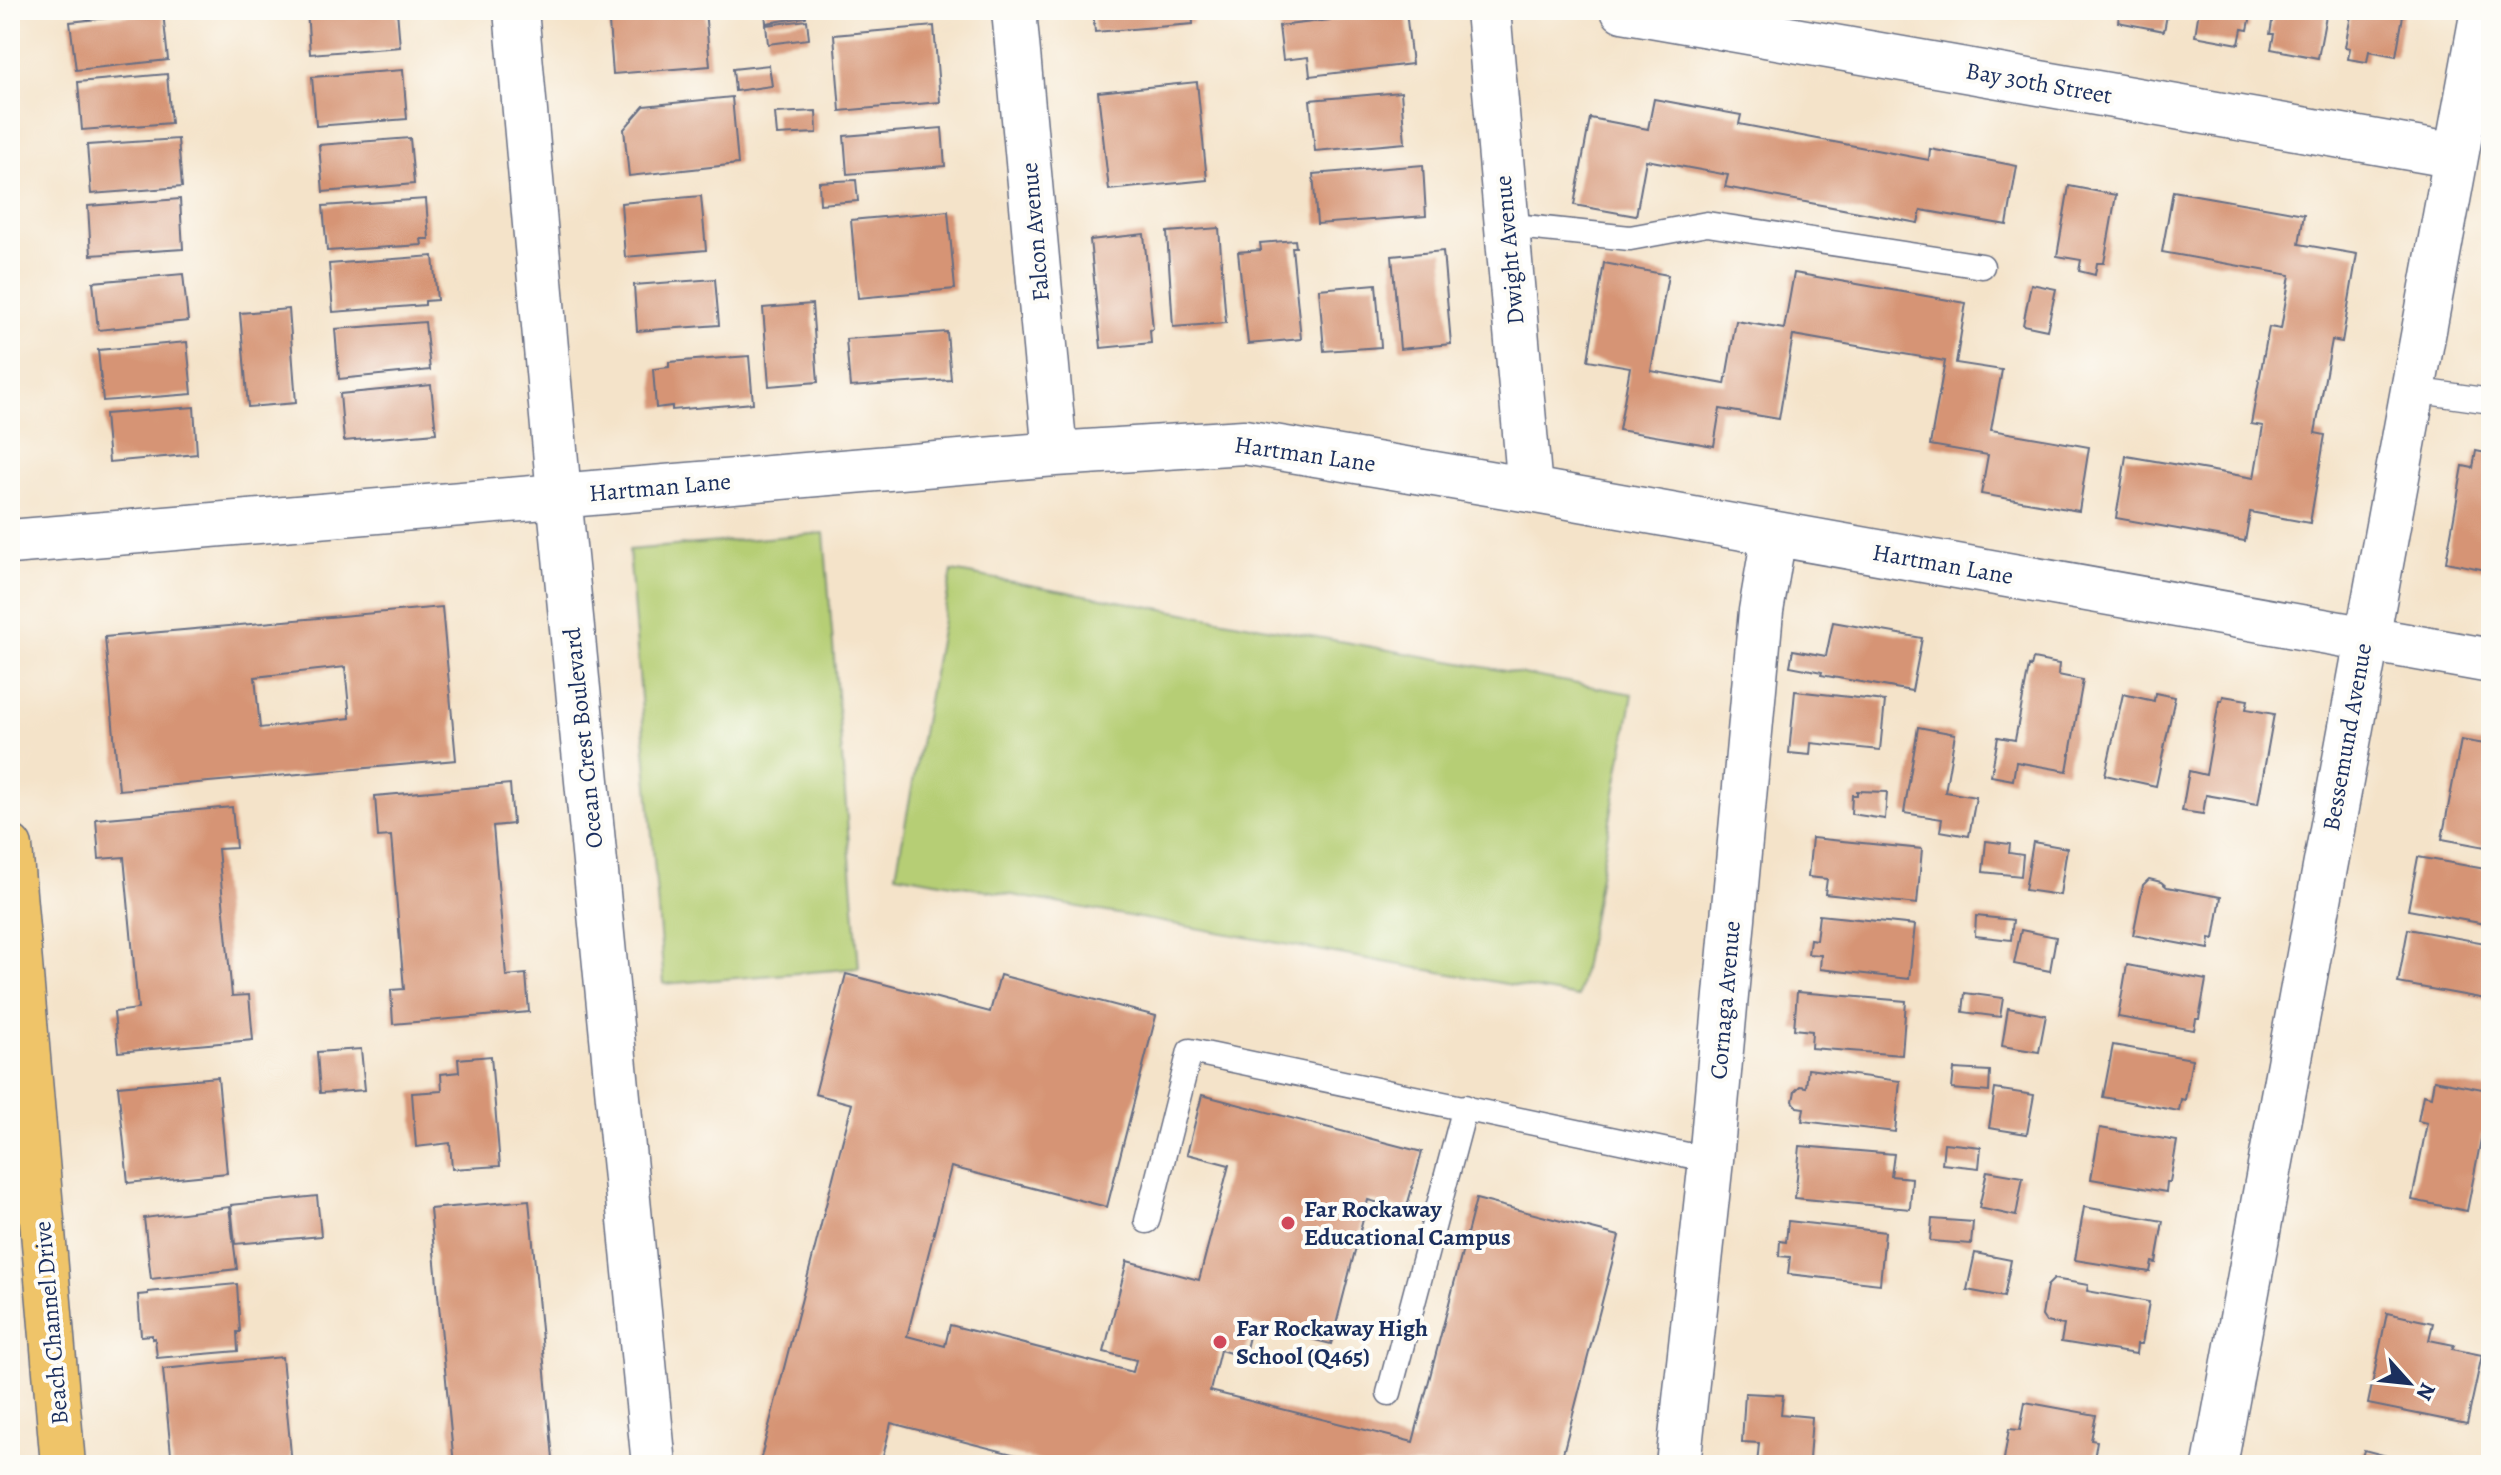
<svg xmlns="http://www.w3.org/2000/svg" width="2501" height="1475" viewBox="0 0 2501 1475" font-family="Alegreya,serif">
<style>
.green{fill:#b6ce74;stroke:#687e69;stroke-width:2}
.building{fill:#d69474;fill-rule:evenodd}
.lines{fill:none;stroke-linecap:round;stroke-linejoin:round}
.lane-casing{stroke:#676e83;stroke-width:27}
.street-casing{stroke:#676e83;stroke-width:47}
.primary-casing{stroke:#676e83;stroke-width:47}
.lane{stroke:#fff;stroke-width:24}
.street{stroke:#fff;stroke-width:44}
.primary{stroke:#efc469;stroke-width:44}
.poi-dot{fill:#d1495b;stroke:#fdfcf7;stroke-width:3}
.labels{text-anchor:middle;stroke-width:8;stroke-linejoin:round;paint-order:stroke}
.street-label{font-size:24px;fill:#1b2f5e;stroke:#fdfcf7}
.poi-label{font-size:24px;font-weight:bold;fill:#1b2f5e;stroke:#fdfcf7;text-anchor:start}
</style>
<rect width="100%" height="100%" fill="#fdfcf7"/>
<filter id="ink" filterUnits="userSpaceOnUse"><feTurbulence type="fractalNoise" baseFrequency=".0125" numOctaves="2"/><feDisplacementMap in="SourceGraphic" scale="16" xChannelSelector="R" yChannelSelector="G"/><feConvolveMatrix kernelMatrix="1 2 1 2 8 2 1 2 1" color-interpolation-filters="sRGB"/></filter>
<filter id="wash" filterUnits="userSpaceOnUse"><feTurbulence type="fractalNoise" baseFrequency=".006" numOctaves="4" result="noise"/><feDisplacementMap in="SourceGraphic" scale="32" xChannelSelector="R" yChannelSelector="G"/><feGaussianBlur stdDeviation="1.8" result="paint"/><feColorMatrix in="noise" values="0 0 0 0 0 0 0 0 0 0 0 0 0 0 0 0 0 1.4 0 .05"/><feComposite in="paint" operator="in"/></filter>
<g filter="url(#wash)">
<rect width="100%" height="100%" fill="#f4e3c9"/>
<path class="green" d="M824,533l35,435 -195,16 -35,-434z
M952,571l681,123 -55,303 -682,-123z"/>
<g id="blocks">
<path class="building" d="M307,10h90l3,37 -90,7z
M608,10h97l5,56 -97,8z
M765,10h40l1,7 -40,6z
M1093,10h99l1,14 -98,8z
M2120,10h48l-4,21 -46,-9z
M2199,10h53l-4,20 -6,-1 -3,15 -44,-8z
M2274,10h53l-9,48 -47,-9 3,-15h-4z
M2352,10h52l-8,46 -27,-5 -2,11 -19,-3 2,-11 -5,-1z
M1406,11l6,53 -102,12 -2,-19 -25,3 -4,-34z
M163,12l5,48 -92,10 -6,-48z
M807,20l2,19 -41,5 -2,-19z
M934,26l6,76 -100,9 -6,-76z
M769,65l3,21 -37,5 -2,-22z
M403,70l4,49 -91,7 -4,-49z
M167,74l4,49 -89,7 -4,-48z
M1197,82l10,98 -98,10 -11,-98z
M1401,92l4,51 -90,8 -5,-51z
M732,97l6,67 -109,12 -5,-47 20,-23z
M1654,99l87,16 -2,9 190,36 1,-11 87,17 -10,59 -86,-15 -3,13 -193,-36 3,-12 -82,-15 -10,56 -62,-11 16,-87 58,11z
M816,111l1,22 -40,2 -2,-22z
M942,128l3,38 -98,8 -3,-38z
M410,138l4,46 -91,8 -4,-47z
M178,139l4,48 -91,7 -4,-49z
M1423,165l3,51 -109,8 -4,-50z
M856,180l2,21 -38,3 -1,-22z
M2069,186l47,9 -12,68h-7l-2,12 -16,-4 2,-11 -24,-4z
M2173,191l131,23 -5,30 58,10 -15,88 -10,-2 -17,93 10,2 -15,88 -60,-11 -5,29 -129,-23 10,-62 128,22 9,-52 -12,-2 18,-97 12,2 9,-54 -128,-23z
M701,196l5,54 -81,7 -4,-54z
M180,199l3,50 -92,6 -3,-49z
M426,199l3,40h-8l1,6 -95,6 -4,-45z
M948,211l7,78 -97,9 -7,-78z
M1219,228l7,95 -53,4 -6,-95z
M1144,234l9,95 -3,1 1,13 -50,5 -11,-108z
M1295,240l1,7h-4l9,92 -53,5 -10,-92 23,-2 -1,-7z
M1443,251l8,93 -51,5 -8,-93z
M433,256l4,44 -12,1v4l-92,7 -4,-48z
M1604,263l64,12 -17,96 74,13 11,-63 48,8 10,-56 172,30 -10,60 46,7 -11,60 98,17 -10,64 -98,-17 7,-39 -58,-10 15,-84 -152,-26 -14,84 -59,-10 -6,37 -95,-16 11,-63 -42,-7z
M183,274l5,47 -90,9 -5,-48z
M715,279l4,46 -82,6 -3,-46z
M1376,284l5,63 -57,4 -5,-62z
M2031,284l25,5 -9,41 -24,-5z
M812,304l6,78 -49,4 -6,-78z
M289,309l7,94 -48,4 -8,-94z
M425,322l5,48 -91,9 -4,-50z
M947,332l4,48 -101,7 -4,-48z
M187,342l5,52 -89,7 -5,-51z
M749,356l4,47 -81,7v-4l-16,2 -3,-39 16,-2v-5z
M431,385l5,48 -92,8 -4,-47z
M194,407l3,47 -88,8 -4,-48z
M2476,451l15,3v117l-45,-9 17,-96 10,2z
M442,607l14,153 -337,30 -14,-153zM345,667l5,51 -90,10 -5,-51z
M1833,622l89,16 -10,53 -91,-16 1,-3 -32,-6 3,-16 33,6z
M2033,659l26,5 -1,11 25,5 -16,91 -51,-9 -3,18 -22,-4 7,-39 17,3 14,-74 2,1z
M1795,691l90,10 -5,49 -69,-7 -1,12 -21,-2z
M2155,693l20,4 -19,89 -51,-11 18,-81 31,7z
M2223,696l25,4 -2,9 28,5 -16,90 -52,-9 -3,19 -21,-3 7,-40 17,4 13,-74h3z
M1918,727l37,7 -10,58 31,5 -7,39 -29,-5 2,-12 -38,-6z
M2461,740l30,5v103l-49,-9z
M510,784l3,40 -20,2 13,150 20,-2 3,38 -136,12 -2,-34 13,-1 -13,-153 -13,1 -3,-41z
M1857,791l30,1 -2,27 -34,-5 1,-19h5z
M232,807l4,41 -18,1 14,147 17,-1 4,45 -135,12 -4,-40 24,-3 -14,-152 -25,2 -3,-40z
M1812,838l110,11 -5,55 -92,-10 2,-15 -19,-2z
M1986,841l24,3 -1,9 14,2 -2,21 -38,-4z
M2033,842l34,6 -7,47 -35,-5z
M2418,857l73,13v55l-83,-15z
M2149,879l12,3 6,5 54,10 -7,42 -4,-1 -1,11 -76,-14 10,-50z
M1819,915l96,10 -6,54 -89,-10 1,-14 -13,-1 2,-15 6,1z
M1976,916l37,4 -2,20 -36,-4z
M2408,929l83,15v56l-93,-17z
M2021,930l35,7 -6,34 -36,-7z
M2127,965l79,15 -7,39h-3l-2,11 -76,-13z
M846,974l144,38 10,-37 156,41 -49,191 -156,-40 -44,169 38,10 5,-21 183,47 3,-12 -32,-8 23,-91 72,19 30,-115 -42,-11 15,-59 220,57 -16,58 -38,-10 -37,144 -79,-20 -8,33 -24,-7 -10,41 203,51 63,-243 143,37 -59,229h-505l-164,-42 -10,42h-122l93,-361 -37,-10z
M1797,992l109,9 -4,54 -91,-7 1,-17 -18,-2z
M1965,993l38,5 -3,19 -37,-5z
M2008,1008l38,7 -7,37 -37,-6z
M2113,1045l79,14 -7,41 -4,-1 -2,12 -76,-14z
M361,1049l4,41 -45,3 -3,-41z
M491,1056l9,110 -48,3 -2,-26 -34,4 -4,-54 30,-2 -1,-17 18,-2 -1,-13z
M1808,1069l92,12 -5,51 -93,-11 2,-13 -7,-1 -4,-6 2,-10 5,-5 6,1z
M1954,1069l36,2 -1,21 -37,-3z
M218,1077l9,96 -99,10 -10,-97z
M2434,1080l54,10 -1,5 4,1v40l-9,-2 -15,77 -55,-11 15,-77 -9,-2 5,-26 8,2z
M1995,1089l39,6 -7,39 -38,-6z
M2100,1128l77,13 -7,41h-3l-1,10 -75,-13z
M1944,1143l37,4 -2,21 -37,-4z
M1800,1146l94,8 -3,22 21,2 -2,31 -115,-11z
M1987,1171l36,6 -7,39 -37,-8z
M317,1196l4,40 -86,8 -4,-39z
M529,1200l24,259 -61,6h-38l-24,-256z
M229,1207l8,62 -86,10 -7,-61z
M2084,1207l79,14 -7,42 -4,-1 -2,10 -75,-12z
M1932,1219l41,3 -2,22 -41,-3z
M1788,1221l97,11 -5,52 -92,-10 2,-17 -11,-1 1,-15 6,1z
M1975,1253l36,7 -7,37 -37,-7z
M2054,1279l34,6 -1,6 62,11 -7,42h-5l-1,10 -75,-12 3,-17 -18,-3 -4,-6 5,-30z
M237,1284l3,48h-3l1,19 -81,7 -2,-20 -3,1v-4l-11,1 -3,-41 10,-1v-2z
M2387,1313l46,10 -4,17 25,5 -2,4 30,6 -15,69 -99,-20z
M282,1357l10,108h-120l-9,-96z
M1745,1393l38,2 -2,19 31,3 -3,43 15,2v3h-67l2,-22 -17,-1z
M2025,1402l71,13 -5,25 6,1 -4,24h-90l6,-36 11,1z
M2364,1450l53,14v1h-57z"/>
</g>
</g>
<g filter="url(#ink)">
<use href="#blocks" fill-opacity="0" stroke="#676e83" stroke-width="2"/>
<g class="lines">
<g class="lane-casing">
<path id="lane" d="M1506,225l124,13 77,-14 275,42
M2413,390l78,11
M1147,1221l43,-170 521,109
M1389,1393l76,-286"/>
</g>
<g class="street-casing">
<path id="street" d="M516,10l43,485 95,970
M1014,10l41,444
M1488,10l42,480
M1623,10l833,146
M10,542l1045,-88 189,-12 286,48 961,171
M1678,1465l33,-305 50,-549 13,-76
M2215,1465l268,-1455"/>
</g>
<g class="primary-casing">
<path id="primary" d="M10,847l53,618"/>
</g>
<use href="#lane" class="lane"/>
<use href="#street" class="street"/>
<use href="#primary" class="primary"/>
</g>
</g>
<g class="poi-dot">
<circle cx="1288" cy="1223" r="8"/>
<circle cx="1220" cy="1342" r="8"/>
</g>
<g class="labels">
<g class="street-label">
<text transform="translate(2039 83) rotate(10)" y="8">Bay 30th Street</text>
<text transform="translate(1035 232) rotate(-95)" y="8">Falcon Avenue</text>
<text transform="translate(1509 250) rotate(-95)" y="8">Dwight Avenue</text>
<text transform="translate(1305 454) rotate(8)" y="8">Hartman Lane</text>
<text transform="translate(660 487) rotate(-5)" y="8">Hartman Lane</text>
<text transform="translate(1943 564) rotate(10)" y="8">Hartman Lane</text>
<text transform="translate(2347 737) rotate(-80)" y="8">Bessemund Avenue</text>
<text transform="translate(583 738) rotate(-96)" y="8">Ocean Crest Boulevard</text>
<text transform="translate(1725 1000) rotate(-85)" y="8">Cornaga Avenue</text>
<text transform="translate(51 1323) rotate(-95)" y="8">Beach Channel Drive</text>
</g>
<g class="poi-label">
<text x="1304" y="1217">Far Rockaway<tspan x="1304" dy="28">Educational Campus</tspan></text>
<text x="1236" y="1336">Far Rockaway High<tspan x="1236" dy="28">School (Q465)</tspan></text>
</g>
</g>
<rect width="2501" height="1475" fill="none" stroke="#fdfcf7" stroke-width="40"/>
<g transform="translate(2409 1383) rotate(117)" stroke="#fdfcf7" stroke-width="6" paint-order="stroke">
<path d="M0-6L14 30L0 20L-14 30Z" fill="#1b2f5e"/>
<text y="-12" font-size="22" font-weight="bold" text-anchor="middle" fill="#1b2f5e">N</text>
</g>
</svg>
